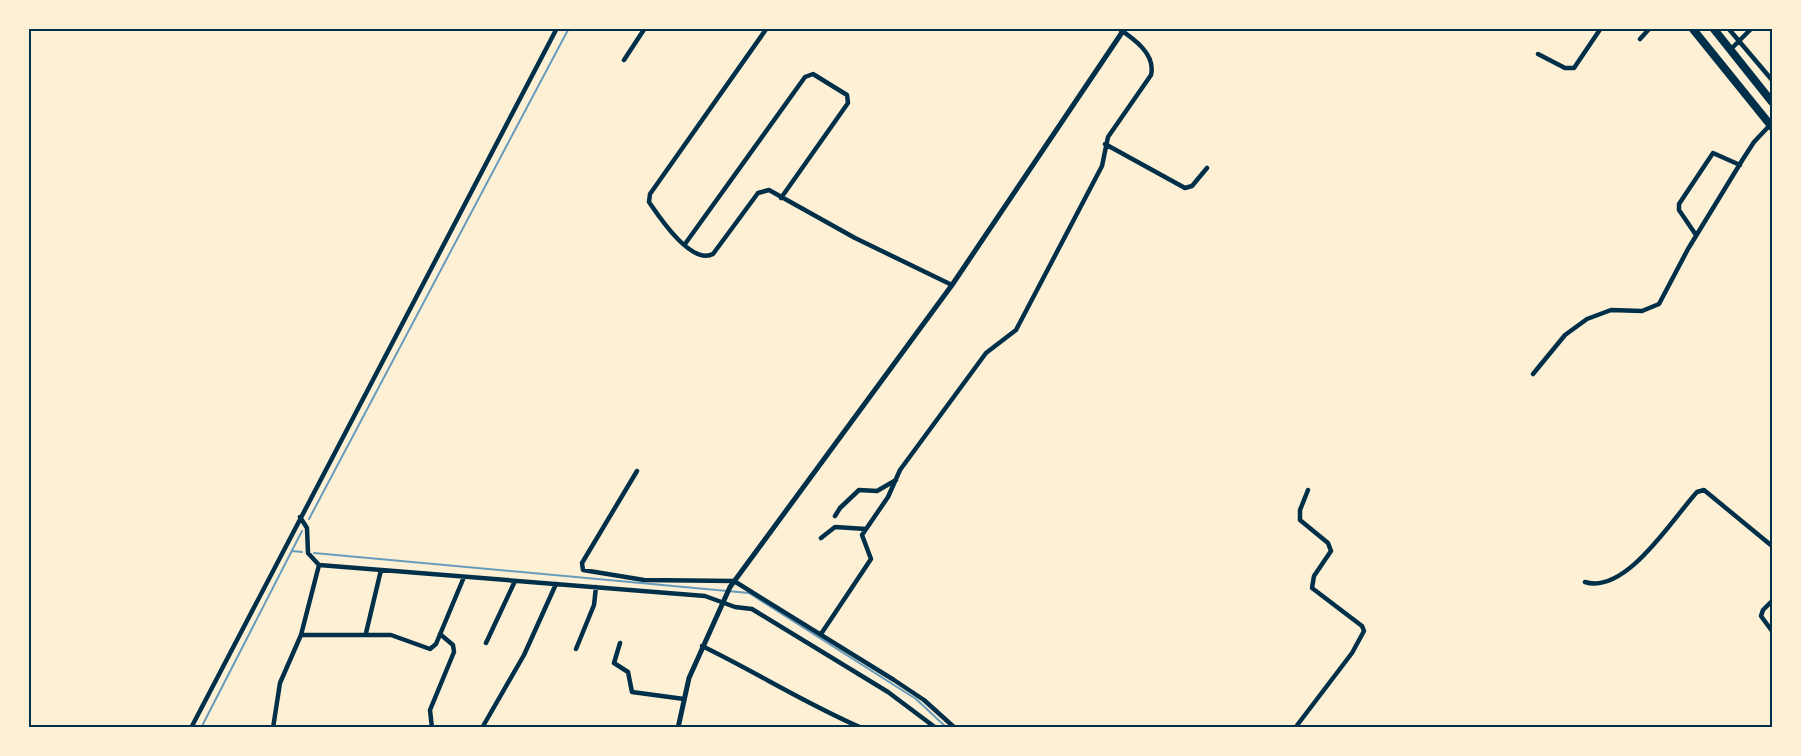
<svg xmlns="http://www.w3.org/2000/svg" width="1801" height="756" viewBox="0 0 1801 756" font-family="'Nunito Sans',sans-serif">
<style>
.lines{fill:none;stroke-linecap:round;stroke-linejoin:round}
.stream{stroke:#669bbc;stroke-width:2}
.minor{stroke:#003049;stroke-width:4.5}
.tertiary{stroke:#003049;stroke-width:5}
.trunk{stroke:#003049;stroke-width:8}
.neatline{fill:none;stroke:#003049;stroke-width:2}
</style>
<rect width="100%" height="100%" fill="#fdf0d5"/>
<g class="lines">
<path class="stream" d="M309,519l260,-491
M292,551l10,1
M314,553l435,40 167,106 31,29
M201,728l101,-197"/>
<path class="minor" d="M767,28l-117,166 -1,8c11,16 42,63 64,52l45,-61 11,-3 86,48 97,47
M1728,28l44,52
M1640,39l10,-11
M1730,50l22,-22
M1538,54l27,14h9l27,-40
M624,60l21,-32
M1105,144l80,44 7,-2 15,-18
M1696,235l-17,-25v-6l34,-51 27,12
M685,244l120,-167 8,-3 34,21 1,8 -67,95
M1533,374l32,-39 22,-16 24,-9 31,1 17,-7 29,-55 55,-90 11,-17 17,-18
M637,471l-55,92 1,7 61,10 90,1 160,99 30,20 31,28
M835,516l5,-8 19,-18 18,1 19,-11
M300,517l7,11 1,25 11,12 386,31 30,11 17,2 136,83 48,36
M821,538l14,-11 31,2
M1585,582c41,13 88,-64 112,-90l7,-2 68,56
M1772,601l-9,9 -2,6 11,15
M366,633l15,-63
M821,634l50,-75 -9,-24 26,-38 12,-27 86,-117 30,-23 86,-164 6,-29 43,-62c5,-21 -17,-36 -33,-47
M301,635h90l39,14 6,-5 28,-67
M486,643l29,-62
M620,643l-6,20 14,9 4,20 52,7
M702,646c54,26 104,58 160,82
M576,649l18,-44 2,-18
M191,728l366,-700
M273,728l7,-45 21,-48 18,-70
M432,728l-2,-18 24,-58 -1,-7 -13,-11
M482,728l42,-73 32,-71
M1295,728l57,-75 12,-22 -2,-5 -50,-38 2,-12 17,-25 -3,-8 -28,-23v-10l8,-20"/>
<path class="tertiary" d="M678,728l11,-50 41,-91 222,-302 173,-257"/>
<path class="trunk" d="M1692,28l80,99
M1713,28l59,74"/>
</g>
<rect width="1801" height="756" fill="none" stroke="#fdf0d5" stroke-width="60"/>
<rect x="30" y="30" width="1741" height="696" class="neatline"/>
</svg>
